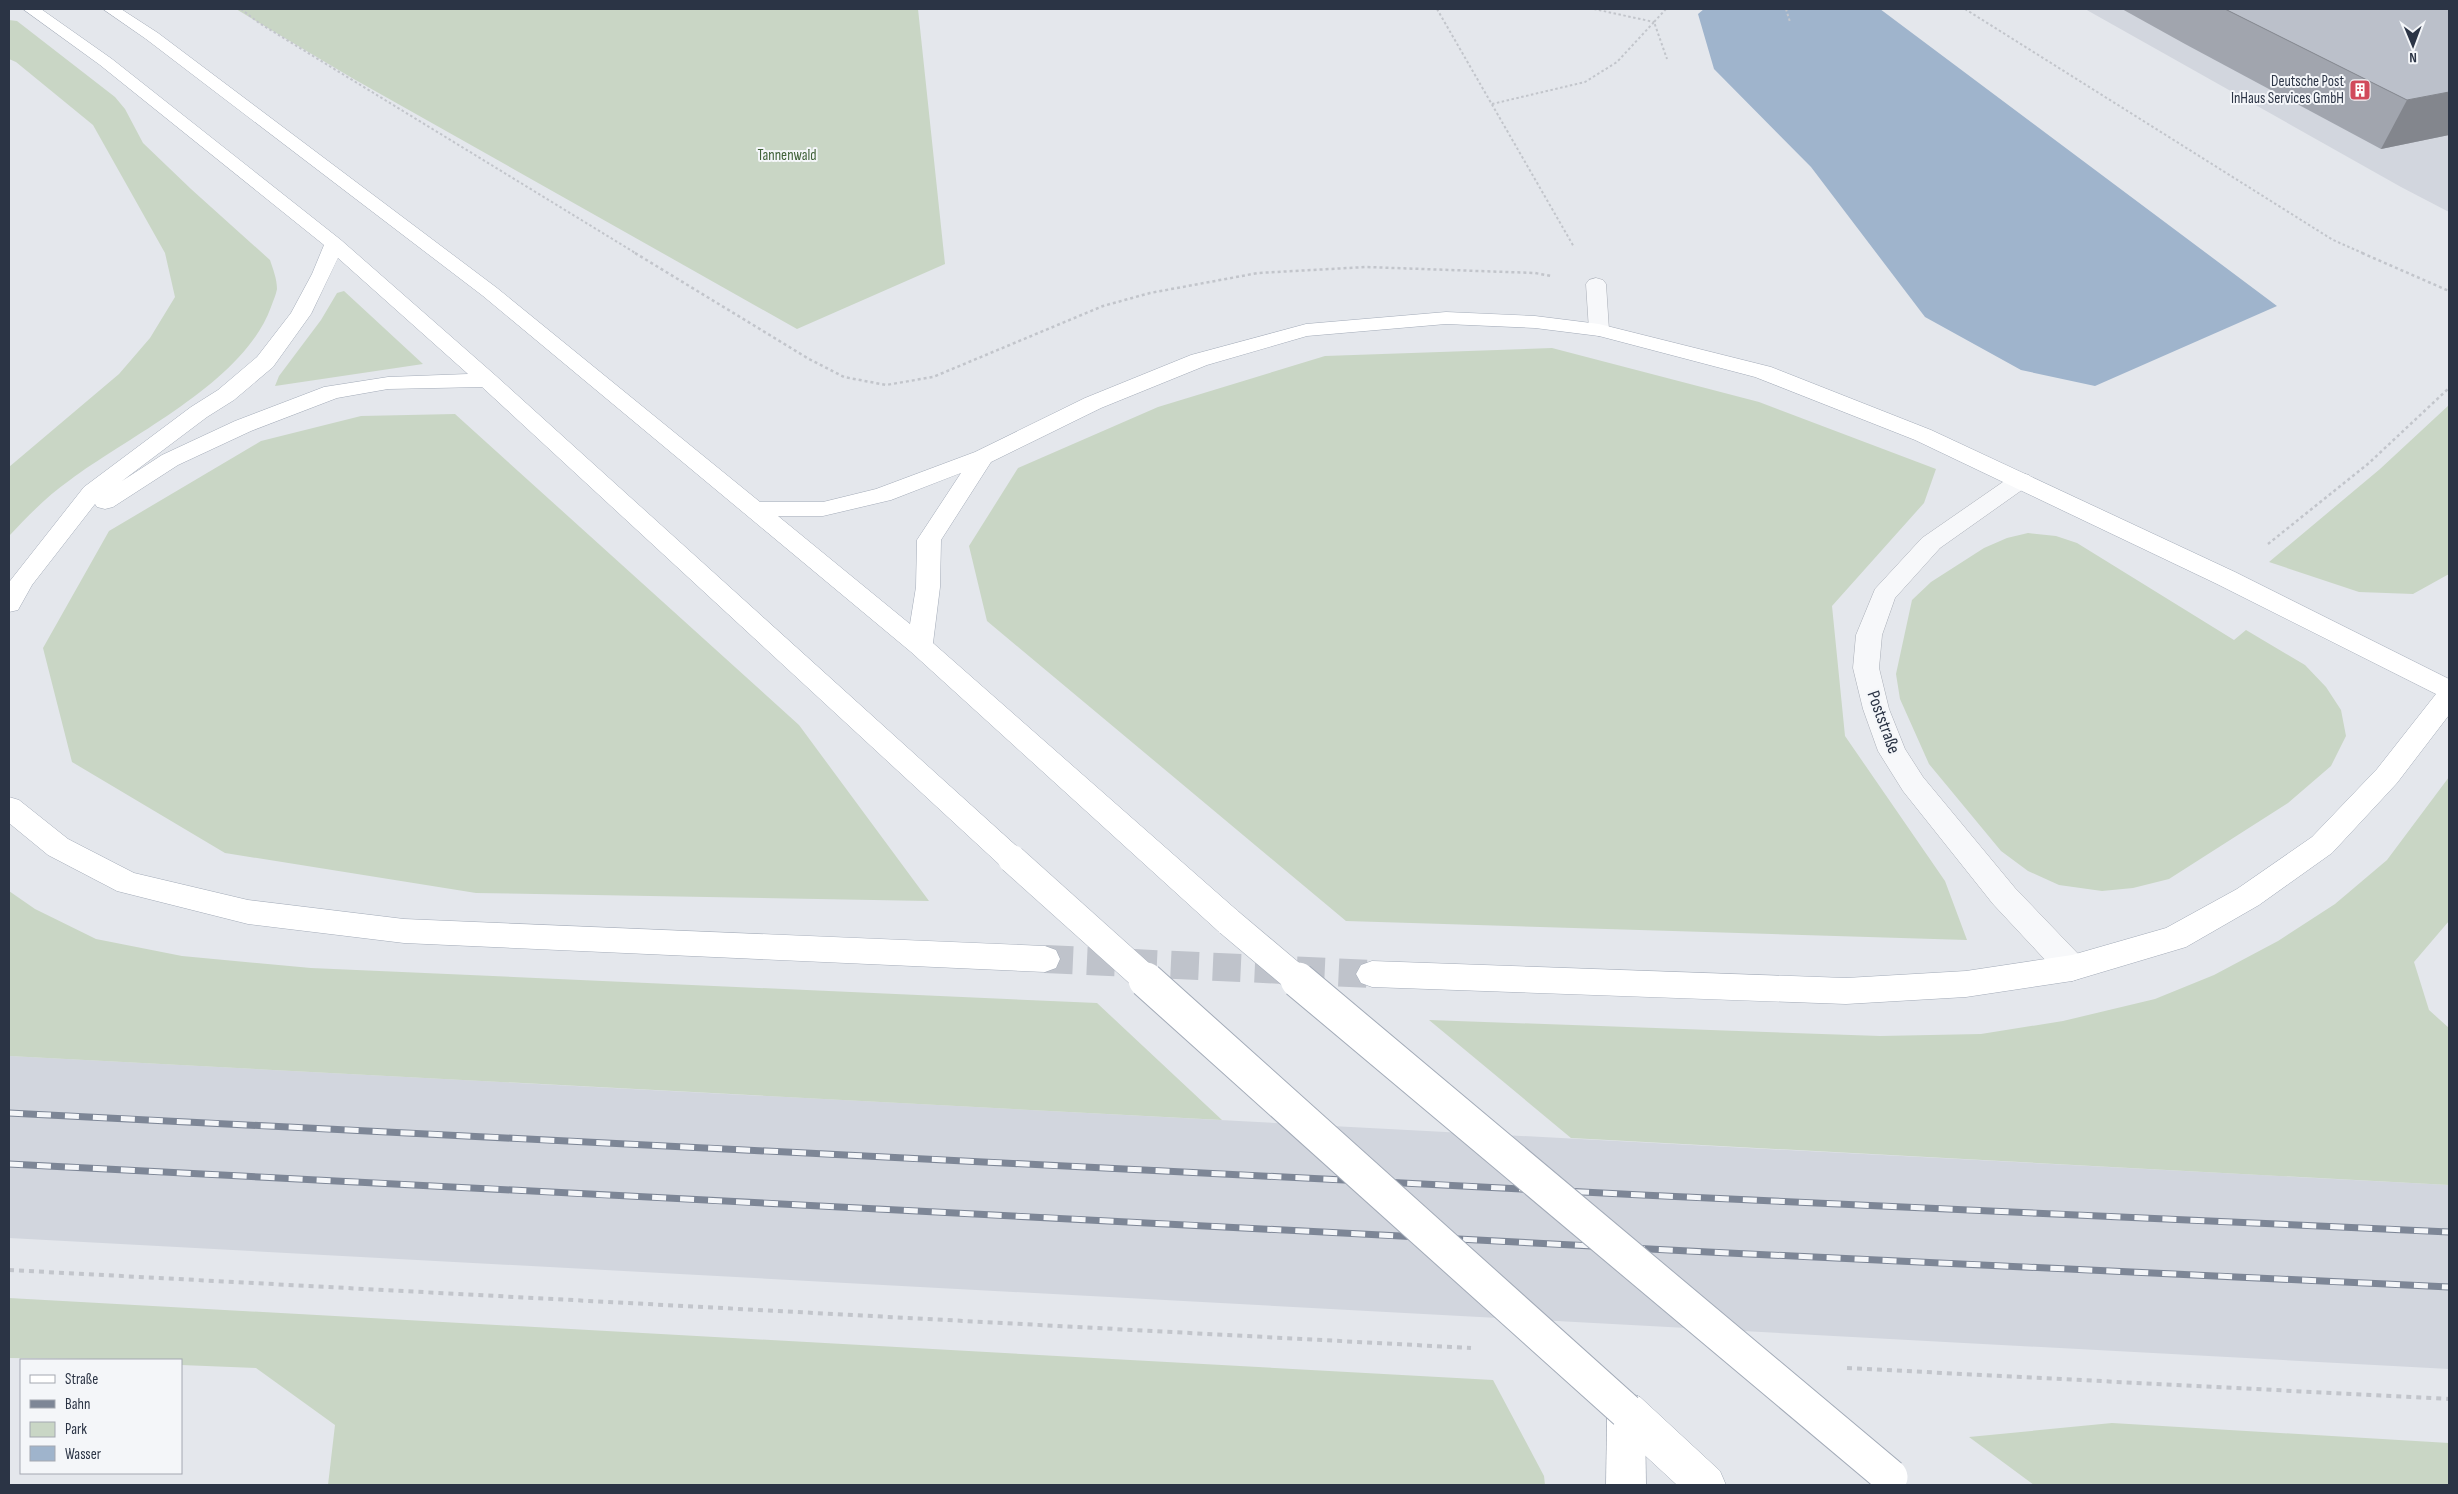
<svg xmlns="http://www.w3.org/2000/svg" width="2458" height="1494" viewBox="0 0 2458 1494" font-family="'Sofia Sans Condensed',sans-serif">
<style>
.built{fill:#d2d6de}
.green{fill:#c9d6c5}
.water{fill:#9fb4cc}
.lines{fill:none;stroke-linecap:round;stroke-linejoin:round}
.major-tunnel{stroke:#bfc3cb;stroke-width:28;stroke-dasharray:28 14;stroke-linecap:butt}
.minor-casing{stroke:#a9aeb7;stroke-width:1}
.major-casing{stroke:#a3abb8;stroke-width:1}
.highway-casing{stroke:#8b94a3;stroke-width:1}
.path-far2{stroke:#c2c5cb;stroke-width:2;stroke-dasharray:2.5 2.5;stroke-linecap:butt}
.path-far1{stroke:#c2c5cb;stroke-width:2.5;stroke-dasharray:3 3;stroke-linecap:butt}
.path{stroke:#c2c5cb;stroke-width:4;stroke-dasharray:5 5;stroke-linecap:butt}
.minor{fill:#f7f8fa;fill-rule:evenodd}
.major{fill:#fff;fill-rule:evenodd}
.highway{fill:#fff;fill-rule:evenodd}
.rail-casing{stroke:#7d8696;stroke-width:7}
.rail{stroke:#f4f6f9;stroke-width:5;stroke-dasharray:14;stroke-linecap:butt}
.major-bridge-far1-casing{stroke:#a3abb8;stroke-width:29;stroke-linecap:butt}
.major-bridge-casing{stroke:#a3abb8;stroke-width:37;stroke-linecap:butt}
.major-bridge-far1{stroke:#fff;stroke-width:28}
.major-bridge{stroke:#fff;stroke-width:35}
.wall{fill:#a1a5ae}
.shaded-wall{fill:#83868d}
.building{fill:#bbc0ca;stroke:#83868d}
.labels{text-anchor:middle;stroke-width:4;stroke-linejoin:round;paint-order:stroke}
.far-poi-label{font-size:15px;fill:#2b3445;stroke:#f4f6f9;text-anchor:end}
.far-park-label{font-size:15px;fill:#3f6138;stroke:#f4f6f9}
.street-label{font-size:18px;fill:#2b3445;stroke:#f4f6f9}
</style>
<rect width="100%" height="100%" fill="#e4e7ec"/>
<path class="built" d="M2085,9h364v203l-48,-25z
M9,1056l2440,129v184l-2440,-131z"/>
<path class="green" d="M236,9h682l27,255 -148,65 -445,-251z
M9,20l8,1 98,76 10,12 18,34 48,46 79,71c3,9 7,19 7,29 -1,6 -4,12 -6,18 -27,75 -139,127 -201,173 -23,16 -42,36 -61,56v-69l110,-93 31,-36 25,-41 -10,-44 -72,-128 -77,-63 -7,-3z
M344,291l79,73 -148,22 4,-10 42,-56 16,-27z
M1552,348l207,54 177,67 -12,34 -92,103 13,130 100,145 22,59 -621,-19 -359,-300 -18,-75 49,-78 140,-61 167,-51z
M2449,405v169l-36,20 -54,-2 -90,-30 111,-93z
M455,414l344,311 130,176 -453,-8 -251,-40 -153,-91 -29,-114 66,-117 152,-90 100,-25z
M2028,533l28,3 21,7 157,97 12,-10 59,35 21,22 15,23 5,26 -15,30 -43,37 -119,76 -36,9 -31,3 -43,-6 -31,-14 -27,-20 -72,-87 -29,-65 -4,-25 16,-74 19,-18 53,-34 23,-10z
M2449,777v144l-35,41 15,48 20,18v157l-878,-47 -142,-118 451,16 101,-2 82,-13 92,-22 59,-24 64,-34 57,-37 52,-44z
M9,891l26,18 61,30 86,17 129,12 786,35 125,117 -1213,-64z
M9,1298l1484,82 51,96 1,9h-1217l7,-60 -79,-57 -75,-3v-5l-172,-2z
M2112,1423l337,20v42h-415l-65,-48z"/>
<path class="water" d="M1704,9h176l397,297 -182,80 -74,-16 -96,-53 -114,-150 -97,-98 -16,-55z"/>
<g class="lines">
<path class="major-tunnel" d="M1045,959l327,15"/>
<g class="minor-casing">
<path id="minor" d="M1596,278l7,2 3,4 3,46 -3,4 -7,2 -7,-2 -3,-4 -3,-46 3,-4z
M2021,473l8,2 4,5 -4,5 -89,63 -45,50 -13,37 -3,33 10,41 16,40 18,28 92,111 68,71 5,9 -5,9 -11,4 -11,-4 -68,-73 -90,-113 -25,-40 -15,-42 -10,-41 3,-33 19,-46 47,-51 91,-63z"/>
</g>
<g class="major-casing">
<path id="major" d="M23,9h18l71,50 229,181 154,135 527,476 5,8 -5,8 -10,3 -10,-3 -520,-480 -94,2 -51,9 -86,33 -73,34 -65,42 -8,2 -8,-2 -2,-3 -63,81 -14,25 -9,2 1,-31 74,-94 107,-80 27,-17 39,-33 34,-44 21,-39 12,-29 -224,-180zM338,258l130,116 -80,3 -64,10 -89,34 -73,34 -40,26 85,-64 27,-17 39,-33 38,-53z
M103,9h18l37,24 339,255 263,214h63l53,-13 99,-37 110,-54 106,-43 115,-31 140,-12 89,4 64,8 172,43 160,63 304,142 214,107v36l-52,68 -65,70 -73,52 -73,42 -114,34 -106,16 -120,7 -474,-17 -11,-4 -5,-9 5,-9 11,-4 474,17 120,-7 106,-16 94,-27 71,-39 75,-52 65,-68 59,-75 -219,-110 -302,-144 -160,-63 -156,-41 -64,-8 -89,-4 -139,12 -100,29 -106,43 -110,54 -50,78 -1,47 -7,56 307,270 4,9 -4,9 -11,3 -11,-3 -307,-279 -428,-356 -337,-257zM961,473l-44,67 -1,47 -6,37 -132,-108h45l68,-16z
M9,797l10,3 49,39 66,34 114,27 156,19 641,27 11,4 4,9 -4,9 -11,4 -641,-29 -156,-19 -131,-33 -69,-36 -39,-32z
M1626,1392l14,5 80,74 6,14h-49l-65,-60 -5,-14 5,-14z"/>
</g>
<g class="highway-casing">
<path id="highway" d="M1626,1392l14,5 5,14 1,74h-40l1,-74 5,-14z"/>
</g>
<path class="path-far2" d="M241,9l18,14 378,231
M1437,9l137,238
M1594,9l60,13
M1666,9l-12,13 13,37
M1786,9l4,13
M1965,9l368,231 32,14
M1492,104l93,-22 32,-20 37,-40"/>
<path class="path-far1" d="M635,253l174,106 35,18 42,8 47,-8 170,-71 47,-13 108,-20 108,-6 169,6 16,3
M2362,253l87,38
M2268,544l101,-81 80,-75"/>
<path class="path" d="M9,1270l1462,78
M1847,1368l602,31"/>
<use href="#minor" class="minor"/>
<use href="#major" class="major"/>
<use href="#highway" class="highway"/>
<g class="rail-casing">
<path id="rail" d="M9,1113l1633,82 807,37
M9,1164l1699,88 741,35"/>
</g>
<use href="#rail" class="rail"/>
<g class="major-bridge-far1-casing">
<path id="major-bridge-far1" d="M1012,859l136,122
M1229,922l70,59"/>
</g>
<g class="major-bridge-casing">
<path id="major-bridge" d="M1146,980l480,431
M1298,980l592,497"/>
</g>
<use href="#major-bridge-far1" class="major-bridge-far1"/>
<use href="#major-bridge" class="major-bridge"/>
</g>
<path class="wall" d="M2122,9h327v126l-68,14 -196,-105z"/>
<path class="shaded-wall" d="M2449,92v43l-68,14 26,-49z"/>
<path class="building" d="M2225,9h224v83l-42,8z"/>
<defs>
<g id="building-square" transform="scale(1.125)"><rect x="-9" y="-9" width="18" height="18" rx="4" fill="#d1495b" stroke="#f4f6f9"/><path d="M-4-6H4V6H1V3H-1V6H-4ZM-2.5-4.3h1.7v1.8h-1.7ZM.8-4.3h1.7v1.8H.8ZM-2.5-1h1.7V.8h-1.7ZM.8-1h1.7V.8H.8Z" fill="#fff"/></g>
</defs>
<g fill-rule="evenodd">
<use href="#building-square" x="2360" y="90"/>
</g>
<g class="labels">
<g class="far-poi-label">
<text x="2344" y="86">Deutsche Post<tspan x="2344" dy="17">InHaus Services GmbH</tspan></text>
</g>
<g class="far-park-label">
<text x="787" y="160">Tannenwald</text>
</g>
<g class="street-label">
<text transform="translate(1884 722) rotate(70)" y="6">Poststraße</text>
</g>
</g>
<rect width="2458" height="1494" fill="none" stroke="#2b3445" stroke-width="20"/>
<rect x="20" y="1359" width="162" height="115" fill="#f4f6f9" stroke="#a4a8b1"/>
<rect x="30" y="1375" width="25" height="8" fill="#ffffff" stroke="#a4a8b1"/>
<text x="65" y="1384" font-size="15" fill="#2b3445">Straße</text>
<rect x="30" y="1400" width="25" height="8" fill="#7d8696" stroke="#a4a8b1"/>
<text x="65" y="1409" font-size="15" fill="#2b3445">Bahn</text>
<rect x="30" y="1422" width="25" height="15" fill="#c9d6c5" stroke="#a4a8b1"/>
<text x="65" y="1434" font-size="15" fill="#2b3445">Park</text>
<rect x="30" y="1446" width="25" height="15" fill="#9fb4cc" stroke="#a4a8b1"/>
<text x="65" y="1459" font-size="15" fill="#2b3445">Wasser</text>
<g transform="translate(2413 45) rotate(179)" stroke="#f4f6f9" stroke-width="4" paint-order="stroke">
<path d="M0-4L9 19L0 12L-9 19Z" fill="#2b3445"/>
<text y="-8" font-size="14" font-weight="bold" text-anchor="middle" fill="#2b3445">N</text>
</g>
</svg>
